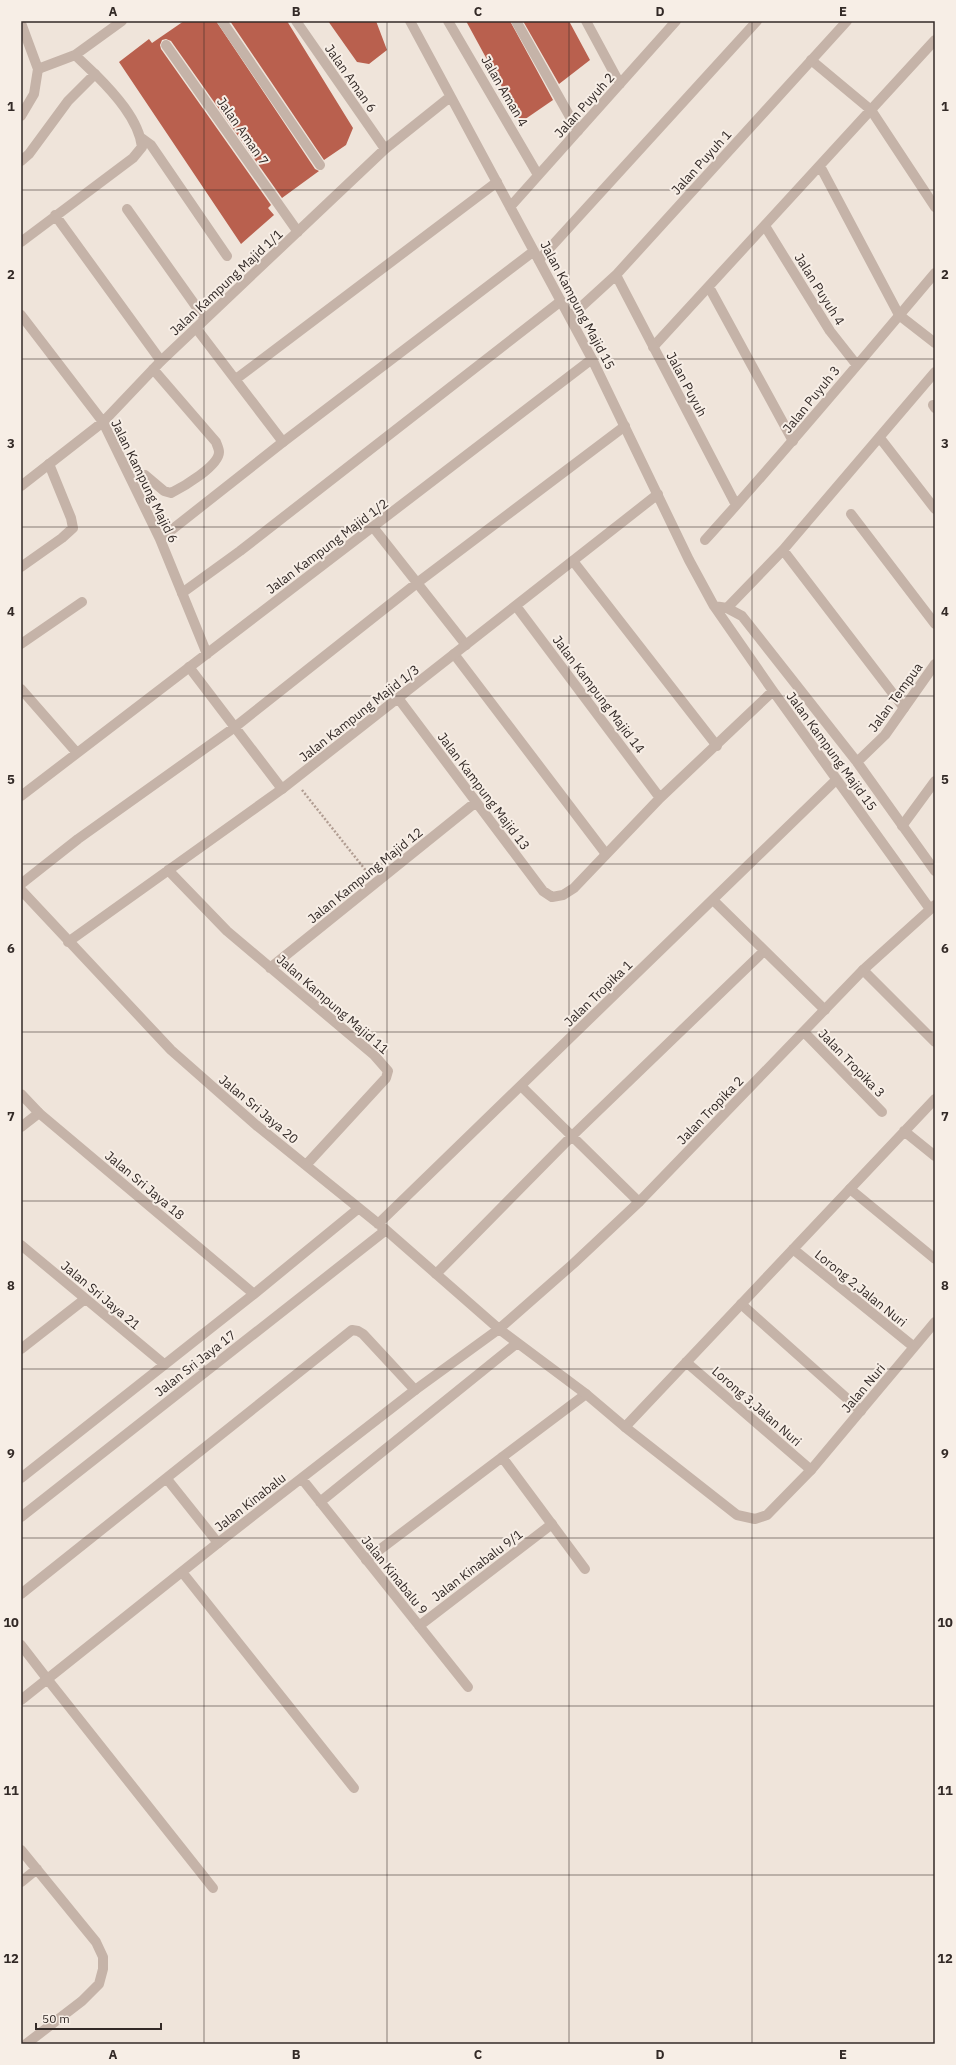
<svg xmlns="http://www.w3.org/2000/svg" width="956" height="2065" viewBox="0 0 956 2065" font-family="'IBM Plex Sans',sans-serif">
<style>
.building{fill:#b9604e}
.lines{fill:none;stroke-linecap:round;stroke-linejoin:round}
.path{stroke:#b19d92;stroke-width:2.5;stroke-dasharray:2 2;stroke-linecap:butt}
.service{stroke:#c5b3a8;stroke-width:10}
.minor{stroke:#c5b3a8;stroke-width:10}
.tertiary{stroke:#c5b3a8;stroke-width:10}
.grid{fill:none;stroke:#332a27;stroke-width:1;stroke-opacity:0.55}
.labels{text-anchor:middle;stroke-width:4;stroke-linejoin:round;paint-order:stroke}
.street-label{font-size:13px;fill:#332a27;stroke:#f7eee6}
.neatline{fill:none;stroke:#332a27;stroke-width:1.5}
.grid-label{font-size:13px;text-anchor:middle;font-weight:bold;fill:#332a27}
</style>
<rect width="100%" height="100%" fill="#efe4da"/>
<path class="building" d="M184,21h32l99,148 4,2 -37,27 -111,-157 -5,-2 -4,1 -2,5 1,4 110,156 -3,3 6,7 -33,29 -122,-182 30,-23 3,4z
M230,21h57l66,107 -7,17 -22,15z
M328,21h48l11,29 -18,14 -12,-2z
M466,21h44l43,79 -32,22z
M523,21h46l21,39 -31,24z"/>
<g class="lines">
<path class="path" d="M302,790l65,82"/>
<path class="service" d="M222,21l98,144
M516,21l62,110
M811,60l60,50
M140,137l11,8 76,111
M820,166l79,149 36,28
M55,215l106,146
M21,242l112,-84 9,-11c-3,-27 -28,-54 -47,-73
M539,260l218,-239
M709,287l84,154
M196,328l87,114
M653,347l282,-307
M236,379l261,-197
M880,438l55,71
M373,527l93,118
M783,550l121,158
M573,561l144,185
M21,567l41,-29 11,-10 -2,-10 -22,-54
M182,593l58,-42 321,-250
M727,608l56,-58 152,-178
M454,654l152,200
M189,667l93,122
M902,826l33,-45
M21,884l57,-45 157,-112 182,-144 208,-157
M713,900l112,110
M863,970l72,72
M521,1086l118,116
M21,1127l18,-14
M850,1189l85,70
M436,1274l136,-138 192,-185
M741,1304l120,107
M625,1427l112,88 18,4 12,-4 44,-45
M502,1457l83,112
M167,1479l51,64
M366,1560l220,-166
M21,1594l331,-264 6,1 5,3 52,56
M21,1645l27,35"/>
<path class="minor" d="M296,21l89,128
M410,21l182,338 97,201 25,46 59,85 157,218
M448,21l90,154
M586,21l34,63
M166,45l132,187
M38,69l37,-14 47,-34
M871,110l64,97
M21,161l8,-7 39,-53 27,-27 -20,-19
M510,207l166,-186
M127,209l78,110
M765,226l65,105 26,33
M616,275l120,230
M21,315l82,107 57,117 47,115
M570,317l46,-42 231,-254
M933,405l2,3
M130,477l15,-2 19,16 7,2c12,-6 48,-27 48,-41 0,-3 -2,-7 -3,-10l-63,-73
M21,486l82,-64 58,-61 224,-212 65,-52
M851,514l84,110
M160,539l123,-97 251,-191
M705,540c79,-87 154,-177 230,-267
M516,606l144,192
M714,606l13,2 15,8 115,146 78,109
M21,644l61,-42
M21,689l56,64
M398,698l145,193 9,6 11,-2 11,-7 86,-90 113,-107
M857,762l28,-27 50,-71
M21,796l571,-437
M168,870l59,61 147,124 14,16 -2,7 -80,87
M21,890l150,160 85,75 130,105 113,99 87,65 39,33 310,-328
M68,942l214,-153 376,-295
M270,968l206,-166
M804,1032l78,80
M21,1094l18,19 215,181
M904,1131l31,25
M378,1224l458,-444
M21,1245l143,119
M793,1249l121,98
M21,1349l64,-50
M686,1362l125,108 124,-148
M21,1478l233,-184 105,-86
M302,1479l166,208
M320,1502l197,-159
M21,1517l365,-287
M182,1572l172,216
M419,1626l133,-102
M48,1680l165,208
M21,1700l197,-157 197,-153 84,-61 74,-65 66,-62 224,-232 72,-65
M21,1850l75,92 7,15v12l-4,15 -17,17 -56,43
M21,1882l16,-13"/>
<path class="tertiary" d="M21,23l17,46 -4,25 -13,22"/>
</g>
<path class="grid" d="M204,21v2023M387,21v2023M569,21v2023M752,21v2023M21,190h914M21,359h914M21,527h914M21,696h914M21,864h914M21,1032h914M21,1201h914M21,1369h914M21,1538h914M21,1706h914M21,1875h914"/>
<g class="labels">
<g class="street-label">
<text transform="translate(351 78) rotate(55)" y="5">Jalan Aman 6</text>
<text transform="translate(505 91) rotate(60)" y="5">Jalan Aman 4</text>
<text transform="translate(584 105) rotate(-48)" y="5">Jalan Puyuh 2</text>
<text transform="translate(243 131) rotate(55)" y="5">Jalan Aman 7</text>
<text transform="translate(701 162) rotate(-48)" y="5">Jalan Puyuh 1</text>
<text transform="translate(226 282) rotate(-43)" y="5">Jalan Kampung Majid 1/1</text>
<text transform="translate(820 289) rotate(58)" y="5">Jalan Puyuh 4</text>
<text transform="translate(578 305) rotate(62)" y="5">Jalan Kampung Majid 15</text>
<text transform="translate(687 384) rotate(62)" y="5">Jalan Puyuh</text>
<text transform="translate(811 399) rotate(-51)" y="5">Jalan Puyuh 3</text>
<text transform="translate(145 481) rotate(64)" y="5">Jalan Kampung Majid 6</text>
<text transform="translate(327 546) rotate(-37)" y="5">Jalan Kampung Majid 1/2</text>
<text transform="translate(599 694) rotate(53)" y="5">Jalan Kampung Majid 14</text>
<text transform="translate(895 697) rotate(-54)" y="5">Jalan Tempua</text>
<text transform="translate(359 713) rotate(-38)" y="5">Jalan Kampung Majid 1/3</text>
<text transform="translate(832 751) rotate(54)" y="5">Jalan Kampung Majid 15</text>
<text transform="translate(484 791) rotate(53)" y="5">Jalan Kampung Majid 13</text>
<text transform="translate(365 875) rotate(-39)" y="5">Jalan Kampung Majid 12</text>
<text transform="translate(598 993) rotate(-44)" y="5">Jalan Tropika 1</text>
<text transform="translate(333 1004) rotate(41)" y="5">Jalan Kampung Majid 11</text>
<text transform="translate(852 1063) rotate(46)" y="5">Jalan Tropika 3</text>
<text transform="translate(259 1109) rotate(40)" y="5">Jalan Sri Jaya 20</text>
<text transform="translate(710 1110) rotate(-46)" y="5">Jalan Tropika 2</text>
<text transform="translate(145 1185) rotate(40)" y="5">Jalan Sri Jaya 18</text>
<text transform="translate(861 1288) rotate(39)" y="5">Lorong 2,Jalan Nuri</text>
<text transform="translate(101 1295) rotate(40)" y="5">Jalan Sri Jaya 21</text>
<text transform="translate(195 1363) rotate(-38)" y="5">Jalan Sri Jaya 17</text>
<text transform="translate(863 1388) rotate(-50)" y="5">Jalan Nuri</text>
<text transform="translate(757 1406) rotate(41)" y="5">Lorong 3,Jalan Nuri</text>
<text transform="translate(250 1502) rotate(-38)" y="5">Jalan Kinabalu</text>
<text transform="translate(477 1565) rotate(-37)" y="5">Jalan Kinabalu 9/1</text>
<text transform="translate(395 1575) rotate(51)" y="5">Jalan Kinabalu 9</text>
</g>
</g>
<rect width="956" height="2065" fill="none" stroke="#f7eee6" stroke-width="44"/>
<path d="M36 2023v6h125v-6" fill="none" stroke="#332a27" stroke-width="2"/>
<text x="42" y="2023" font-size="12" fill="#332a27" stroke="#f7eee6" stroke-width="3" paint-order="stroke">50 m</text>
<rect x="22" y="22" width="912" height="2021" class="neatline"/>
<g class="grid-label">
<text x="113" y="16">A</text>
<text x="296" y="16">B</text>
<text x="478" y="16">C</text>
<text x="660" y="16">D</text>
<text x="843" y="16">E</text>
<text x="11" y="111">1</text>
<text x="945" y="111">1</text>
<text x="11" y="279">2</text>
<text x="945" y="279">2</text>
<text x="11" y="448">3</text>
<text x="945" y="448">3</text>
<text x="11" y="616">4</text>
<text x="945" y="616">4</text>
<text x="11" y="784">5</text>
<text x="945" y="784">5</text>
<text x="11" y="953">6</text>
<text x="945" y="953">6</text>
<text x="11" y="1121">7</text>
<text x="945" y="1121">7</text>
<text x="11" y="1290">8</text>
<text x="945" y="1290">8</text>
<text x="11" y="1458">9</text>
<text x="945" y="1458">9</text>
<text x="11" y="1627">10</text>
<text x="945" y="1627">10</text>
<text x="11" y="1795">11</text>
<text x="945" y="1795">11</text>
<text x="11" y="1963">12</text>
<text x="945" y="1963">12</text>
<text x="113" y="2059">A</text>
<text x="296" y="2059">B</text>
<text x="478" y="2059">C</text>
<text x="660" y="2059">D</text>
<text x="843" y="2059">E</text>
</g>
</svg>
